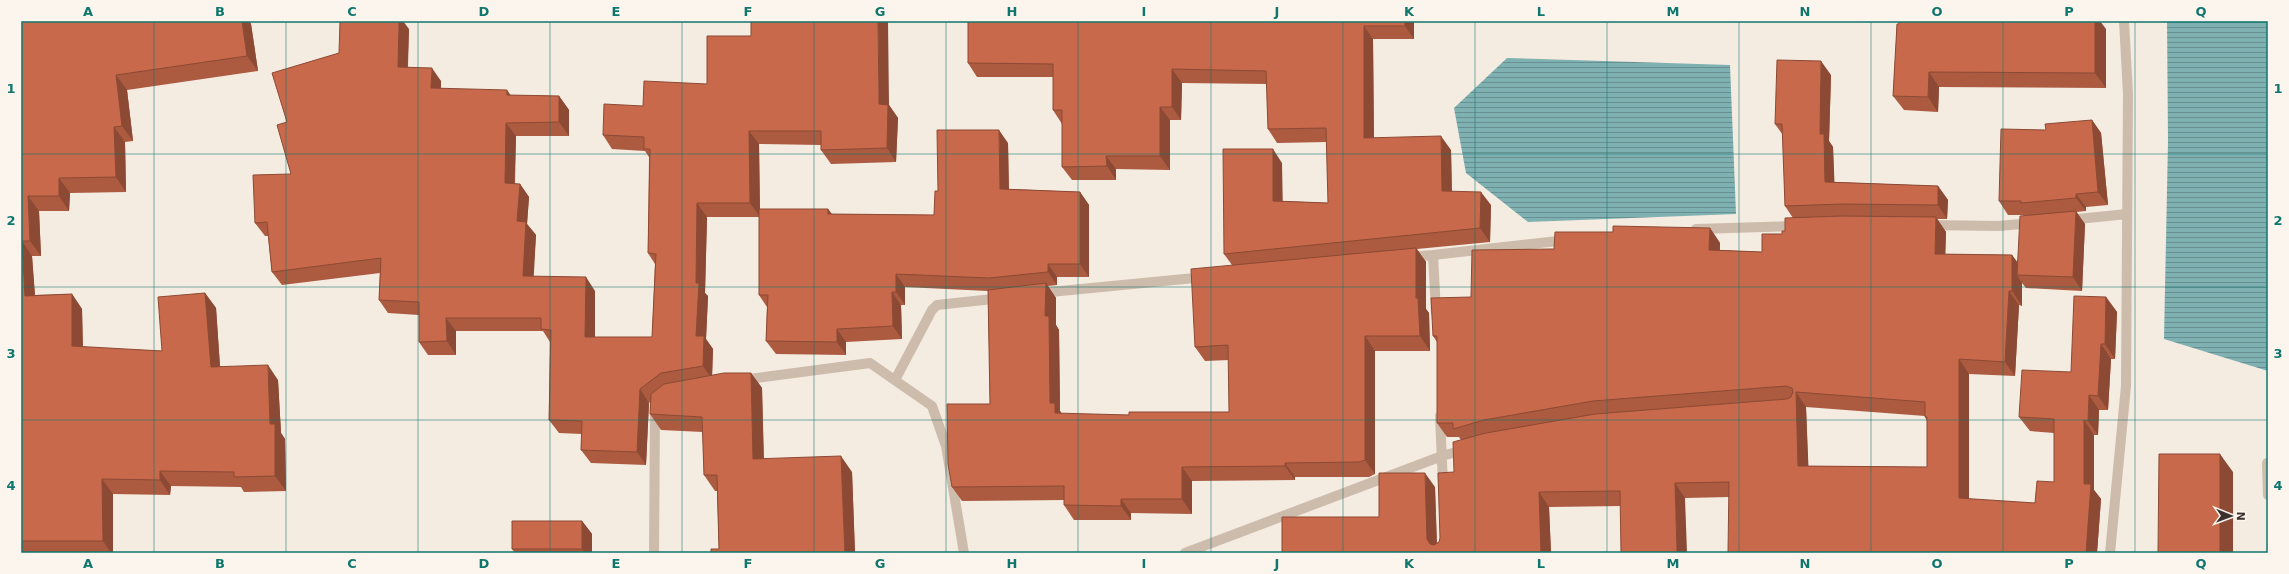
<svg xmlns="http://www.w3.org/2000/svg" width="2289" height="574" viewBox="0 0 2289 574" font-family="'DejaVu Sans',sans-serif">
<style>
.water{fill:url(#water-rules)}
.lines{fill:none;stroke-linecap:round;stroke-linejoin:round}
.service{stroke:#cdbbac;stroke-width:10}
.minor{stroke:#cdbbac;stroke-width:10}
.wall{fill:#ac5a40;fill-rule:evenodd}
.shaded-wall{fill:#8c4a34}
.building{fill:#c8694b;stroke:#8c4a34;fill-rule:evenodd}
.grid{fill:none;stroke:#0f766e;stroke-width:1;stroke-opacity:0.55}
.neatline{fill:none;stroke:#0f766e;stroke-width:1.5}
.grid-label{font-size:13px;text-anchor:middle;font-weight:bold;fill:#0f766e}
</style>
<defs>
<pattern id="water-rules" width="6" height="5" patternUnits="userSpaceOnUse"><rect width="6" height="5" fill="#7fb0b2"/><path d="M0 2.5h6" fill="none" stroke="#699091"/></pattern>
</defs>
<rect width="100%" height="100%" fill="#f4ebe1"/>
<path class="water" d="M2167,21h101v350l-104,-32 4,-198z
M1507,58l223,7 6,149 -208,8 -62,-49 -12,-65z"/>
<g class="lines">
<path class="service" d="M2267,463l1,32"/>
<path class="minor" d="M2068,220l59,-6
M1928,225l71,1 33,-3
M1696,229l102,-3
M1433,255l134,-15
M1410,257l23,-2 3,57
M1040,293l165,-16
M741,380l129,-17 62,43 14,40 18,107
M895,380l37,-70 5,-5 65,-7
M1440,416l3,69
M654,553l1,-145
M1185,553l257,-97 25,-7
M2110,553l16,-167 2,-292 -4,-73"/>
</g>
<path class="wall" d="M21,21h228l2,3 7,47 -131,19 6,51 -8,1 1,50 -56,1 -1,18h-30l2,45h-9l3,39 37,-1 10,15 1,38 79,4 43,-58 11,15 4,58 58,14 3,53 4,6 1,52 -42,1 -3,-5 -70,-1 -1,9 -57,-1v59h-92z
M523,21h20v1z
M968,21h446v18h-41l1,99 77,12 1,41 39,14 -1,37 -73,7 9,13v47l3,4 1,38h-55v123l-6,3h-74v3l-103,1v33l-61,-1v7h-57l-10,-15v-5l-102,1 -10,-14 38,-83 -2,-113 -83,-4v18h-4l1,34 -56,3v13l-70,-1 -10,-13 1,-34 -8,-12v-78h-52l-2,76 3,3 -2,43 7,10 -1,26 39,-2 11,15 2,71 88,13 3,81h-144l8,-4 -2,-58h-2l-11,-16 -1,-43 -42,-2 -11,-16v-12l-1,1 -3,62 -55,-2 -10,-13 1,-16 -23,-1 -10,-13 1,-78 -7,-11h-87v24h-28l-9,-13v-27l-31,-2 -9,-13 1,-27 -98,12 -10,-13 -4,-36h-3l-10,-13 36,-49 -4,-52 52,-69 70,-24 -1,38 33,14v7l70,7 48,1 10,14v26h-53l-1,48h5l9,13 -2,27 9,11 -3,41 62,15v46h57l3,-73 -7,-11 1,-96 -4,-6 -33,-2 -9,-14 40,-29 246,-1 9,13 -2,44 -65,2 -10,-14v-5l-62,-1 1,65h68l4,5 102,1 4,-24 70,-48 1,46 71,3 9,13v72h-32v8l-9,1 8,12v27l3,5 1,81 2,3 67,1 100,-3v-52l-24,1 -10,-14 37,-82 -8,-11 58,-91v38l46,2 -1,-61 -50,1 -9,-14 -1,-45 -85,-1 -1,37h-11v50l-54,-1v11h-44l-10,-13v-43l-9,-14v-33h-76l-9,-14z
M1897,24l209,5v59l-167,-1 -1,25 -34,-2 -11,-14z
M1831,75l-2,66 4,6 1,35 104,4 10,14 -1,19h-10l9,13 -1,22 67,1 5,7 12,-47h-21l-9,-14 47,-71 46,-10 9,13 7,72 -22,2v4l-10,1 9,12 -3,67 -56,-3 -4,-5v23l-3,-1 -4,71 -46,-2v125l66,4 19,-21v-49l-24,-2 -11,-14 52,-45 35,-75 11,15 -2,47h-4l-3,51h-9l-1,25h-4v55l7,9 -4,54 -368,-56 -44,1 -65,8 -71,1 2,46h-269l97,-36 56,-30 2,56 2,-1 22,-102 -2,-3h-12l-10,-14v-81l-4,-6 38,-39 83,-48 59,-17 97,-4 10,15v7l42,2 23,-21 8,-13 -8,-12 -2,-71 -8,-11zM1806,407l119,9v1l2,4v46l-119,-1z
M582,521l10,13v19h-77l-3,-4z"/>
<path class="shaded-wall" d="M242,21h7l2,3 7,47 -11,-15z
M399,21h4l6,8 -2,51 -9,-13z
M878,21h10l1,84 9,13 -2,44 -9,-14 -8,-44z
M1405,21h9v18l-9,-13z
M2091,21h9l6,8v59l-11,-15z
M1364,26l9,13 1,112 -10,-13z
M1821,61l10,14 -2,66 4,6 2,48 -10,-13 -5,-48z
M432,68l9,13v20l-10,-13z
M1172,69l10,14 -1,37 -9,-13z
M1929,72l10,15 -1,25 -10,-15z
M116,75l11,15 6,51 -11,-15z
M507,90l10,14 -10,-9z
M559,96l10,14v26l-10,-14z
M1160,107l10,13v50l-10,-14z
M2092,120l9,13 7,72 -10,-13z
M506,123l10,13 -2,61 -9,-14z
M114,127l11,15 1,50 -10,-15z
M999,130l9,13 1,59 -9,-13z
M749,131l10,13 1,73 -10,-14z
M1441,136l10,14 1,55 -10,-14z
M1273,149l9,14 1,52 -10,-14z
M1106,156l10,13v11l-9,-14z
M59,178l11,15 -1,18 -10,-15z
M520,184l9,13 -2,27 9,11 -3,55 -10,-14 -6,-55z
M1938,186l10,14 -1,19 -9,-14z
M1080,192l9,13v72l-9,-13z
M1481,192l10,13 -1,37 -10,-14z
M2076,194l10,13v4l-10,-13z
M28,196l11,15 2,45 -11,-15z
M697,203l10,14 -2,76 3,3 -2,43 7,10 -1,30 -9,-13 -7,-30v-53z
M828,209l9,13 -9,-8z
M2076,211l9,13 -3,67 -9,-14z
M1936,217l10,15 -1,36 -10,-14z
M1710,228l10,15 -1,22 -10,-15z
M22,241l10,15 4,55 -11,-15z
M1416,248l10,14v47l3,4 1,38 -10,-15 -4,-38z
M2012,255l11,15 -6,5 5,8v23l-10,-15z
M1048,264l9,13v8l-9,-13z
M896,274l9,13v18l-9,-13z
M586,277l9,14v60l-10,-14z
M1046,283l10,15v27l3,5 1,81 5,7 -10,-5 -5,-10 -5,-87z
M2009,291l10,14 -4,71 -10,-14z
M892,292l9,13 1,34 -9,-13z
M205,293l11,15 5,74 -10,-15z
M72,294l10,15 1,52 -11,-15z
M2106,297l11,15 -2,47 -10,-15z
M446,318l10,13v24l-9,-14z
M837,329l9,13v13l-9,-13z
M1365,336l10,15v123l-10,-14z
M2101,344l10,15 -3,51 -10,-14z
M1959,359l10,15v139l-10,-15z
M268,365l10,15 3,53 4,6 1,52 -11,-15 -5,-52z
M751,373l11,15 2,87 -11,-16z
M640,389l9,14 -3,62 -9,-13z
M1796,392l10,15 3,73 -11,-14z
M2089,395l10,15 -1,25 -10,-14z
M2084,420l10,15v55l7,9 -4,54h-11l-2,-69z
M2220,454l13,18v81h-13z
M841,456l11,16 3,81h-10z
M1285,463l10,14v3l-10,-14z
M1182,467l10,14v33l-10,-15z
M160,471l11,15 -1,9 -10,-15z
M1425,473l10,14 2,66 -10,-14z
M102,479l11,15v59h-2l-8,-12z
M1675,483l10,15 2,55h-10z
M1539,492l10,15 2,46h-10z
M1121,499l10,14v7l-10,-14z
M582,521l10,13v19h-7l-3,-4z"/>
<path class="building" d="M21,21h221l5,35 -131,19 6,51 -8,1 2,50 -57,1v18h-31l2,45h-8l3,55 47,-2v52l90,5 -4,-54 47,-4 6,74 57,-2 2,59h5v52l-41,1v-5l-74,-1v9l-58,-1 1,62h-82z
M340,21h59l-1,46 34,1 -1,20 76,2v5l52,1v26l-53,1 -1,60 15,1 -3,37 9,1 -3,54 63,1 -1,60h67l4,-83 -8,-1 2,-104h-6v-12l-41,-2 1,-31 39,2 1,-25 63,3v-48h44v-15h127l1,83 9,1 -1,43 -66,2v-19h-72l1,72h-53l-1,80h3l-3,53h8l-1,30 -42,7 -21,16 -3,63 -56,-2 1,-29 -33,-1 2,-90 -10,-1v-11h-95l1,23 -28,1v-40l-40,-2 2,-42 -109,14 -5,-50 -12,1 -2,-48 38,-1 -14,-49 10,-3 -15,-49 67,-20z
M968,21h437v5h-41v112l77,-2 1,55 39,1 -1,36 -256,26 -1,-105h50v52l55,2 -2,-75 -58,1 -2,-58 -94,-2v38h-12v49h-54l1,10 -45,1v-57h-9v-46l-85,-1z
M1899,21h196v52l-166,-1 -1,25 -35,-1 4,-72h2z
M1777,60l44,1 -1,73h4l1,48 113,4v19l-96,-1 -57,2 -3,-82h-7z
M2092,120l6,72 -22,2v4l-55,5v-2h-22l2,-72 45,1 -1,-6z
M937,130h62l1,59 80,3v72h-32v8l-59,6 -93,-4v18h-4l1,34 -56,3v13l-71,-1 2,-46h-9v-86h69v5l106,1 1,-24h3z
M2076,211l-3,66 -56,-2 3,-59z
M1842,216l94,1 -1,37 77,1v36h-3l-4,71 -46,-3v139l76,5 2,-22 17,1v-63l-35,-2 3,-47 49,2 3,-76 32,1 -1,47h-4l-3,52 -9,-1 -1,26 -4,-1v64h7l-5,69h-358l1,-71 -54,1 2,70h-56l-1,-62 -81,1 2,61h-259v-36h97v-44h46l2,66 3,5 4,1 5,-3 1,-4 -2,-65 16,-1 -1,-30 33,-9 109,-19 192,-15 4,-2 2,-5 -1,-4 -6,-2 -193,15 -109,19 -31,9v-6h-16v-87h-4l-2,-38 40,-1 1,-47 82,-1 1,-17h58v-6l97,2 -1,22 53,2v-18h20v-3h3v-13zM1796,392l129,10v15h2v50l-129,-1z
M1416,248v50h2l2,38h-55v124l-6,2 -74,1v3l-103,1v32h-61v7l-57,-1v-19l-112,1 -4,-23 -1,-60h43l-2,-114 58,-7 -1,33h4l1,87h5v10l74,2v-3h100l-1,-67 -33,2 -4,-78z
M724,373h27l2,86 88,-3 4,97h-134v-4h8l-2,-74h-13l-2,-58 -52,-3 1,-20 13,-10z
M2159,454h61v99h-62z
M512,521h70v28h-70z"/>
<path class="grid" d="M154,21v532M286,21v532M418,21v532M550,21v532M682,21v532M814,21v532M946,21v532M1078,21v532M1211,21v532M1343,21v532M1475,21v532M1607,21v532M1739,21v532M1871,21v532M2003,21v532M2135,21v532M21,154h2247M21,287h2247M21,420h2247"/>
<rect width="2289" height="574" fill="none" stroke="#fbf5ee" stroke-width="44"/>
<g transform="translate(2231 516) rotate(91)" stroke="#fbf5ee" stroke-width="3" paint-order="stroke">
<path d="M0-3L7 15L0 10L-7 15Z" fill="#3b302b"/>
<text y="-6" font-size="11" font-weight="bold" text-anchor="middle" fill="#3b302b">N</text>
</g>
<rect x="22" y="22" width="2245" height="530" class="neatline"/>
<g class="grid-label">
<text x="88" y="16">A</text>
<text x="220" y="16">B</text>
<text x="352" y="16">C</text>
<text x="484" y="16">D</text>
<text x="616" y="16">E</text>
<text x="748" y="16">F</text>
<text x="880" y="16">G</text>
<text x="1012" y="16">H</text>
<text x="1144" y="16">I</text>
<text x="1277" y="16">J</text>
<text x="1409" y="16">K</text>
<text x="1541" y="16">L</text>
<text x="1673" y="16">M</text>
<text x="1805" y="16">N</text>
<text x="1937" y="16">O</text>
<text x="2069" y="16">P</text>
<text x="2201" y="16">Q</text>
<text x="11" y="93">1</text>
<text x="2278" y="93">1</text>
<text x="11" y="225">2</text>
<text x="2278" y="225">2</text>
<text x="11" y="358">3</text>
<text x="2278" y="358">3</text>
<text x="11" y="490">4</text>
<text x="2278" y="490">4</text>
<text x="88" y="568">A</text>
<text x="220" y="568">B</text>
<text x="352" y="568">C</text>
<text x="484" y="568">D</text>
<text x="616" y="568">E</text>
<text x="748" y="568">F</text>
<text x="880" y="568">G</text>
<text x="1012" y="568">H</text>
<text x="1144" y="568">I</text>
<text x="1277" y="568">J</text>
<text x="1409" y="568">K</text>
<text x="1541" y="568">L</text>
<text x="1673" y="568">M</text>
<text x="1805" y="568">N</text>
<text x="1937" y="568">O</text>
<text x="2069" y="568">P</text>
<text x="2201" y="568">Q</text>
</g>
</svg>
